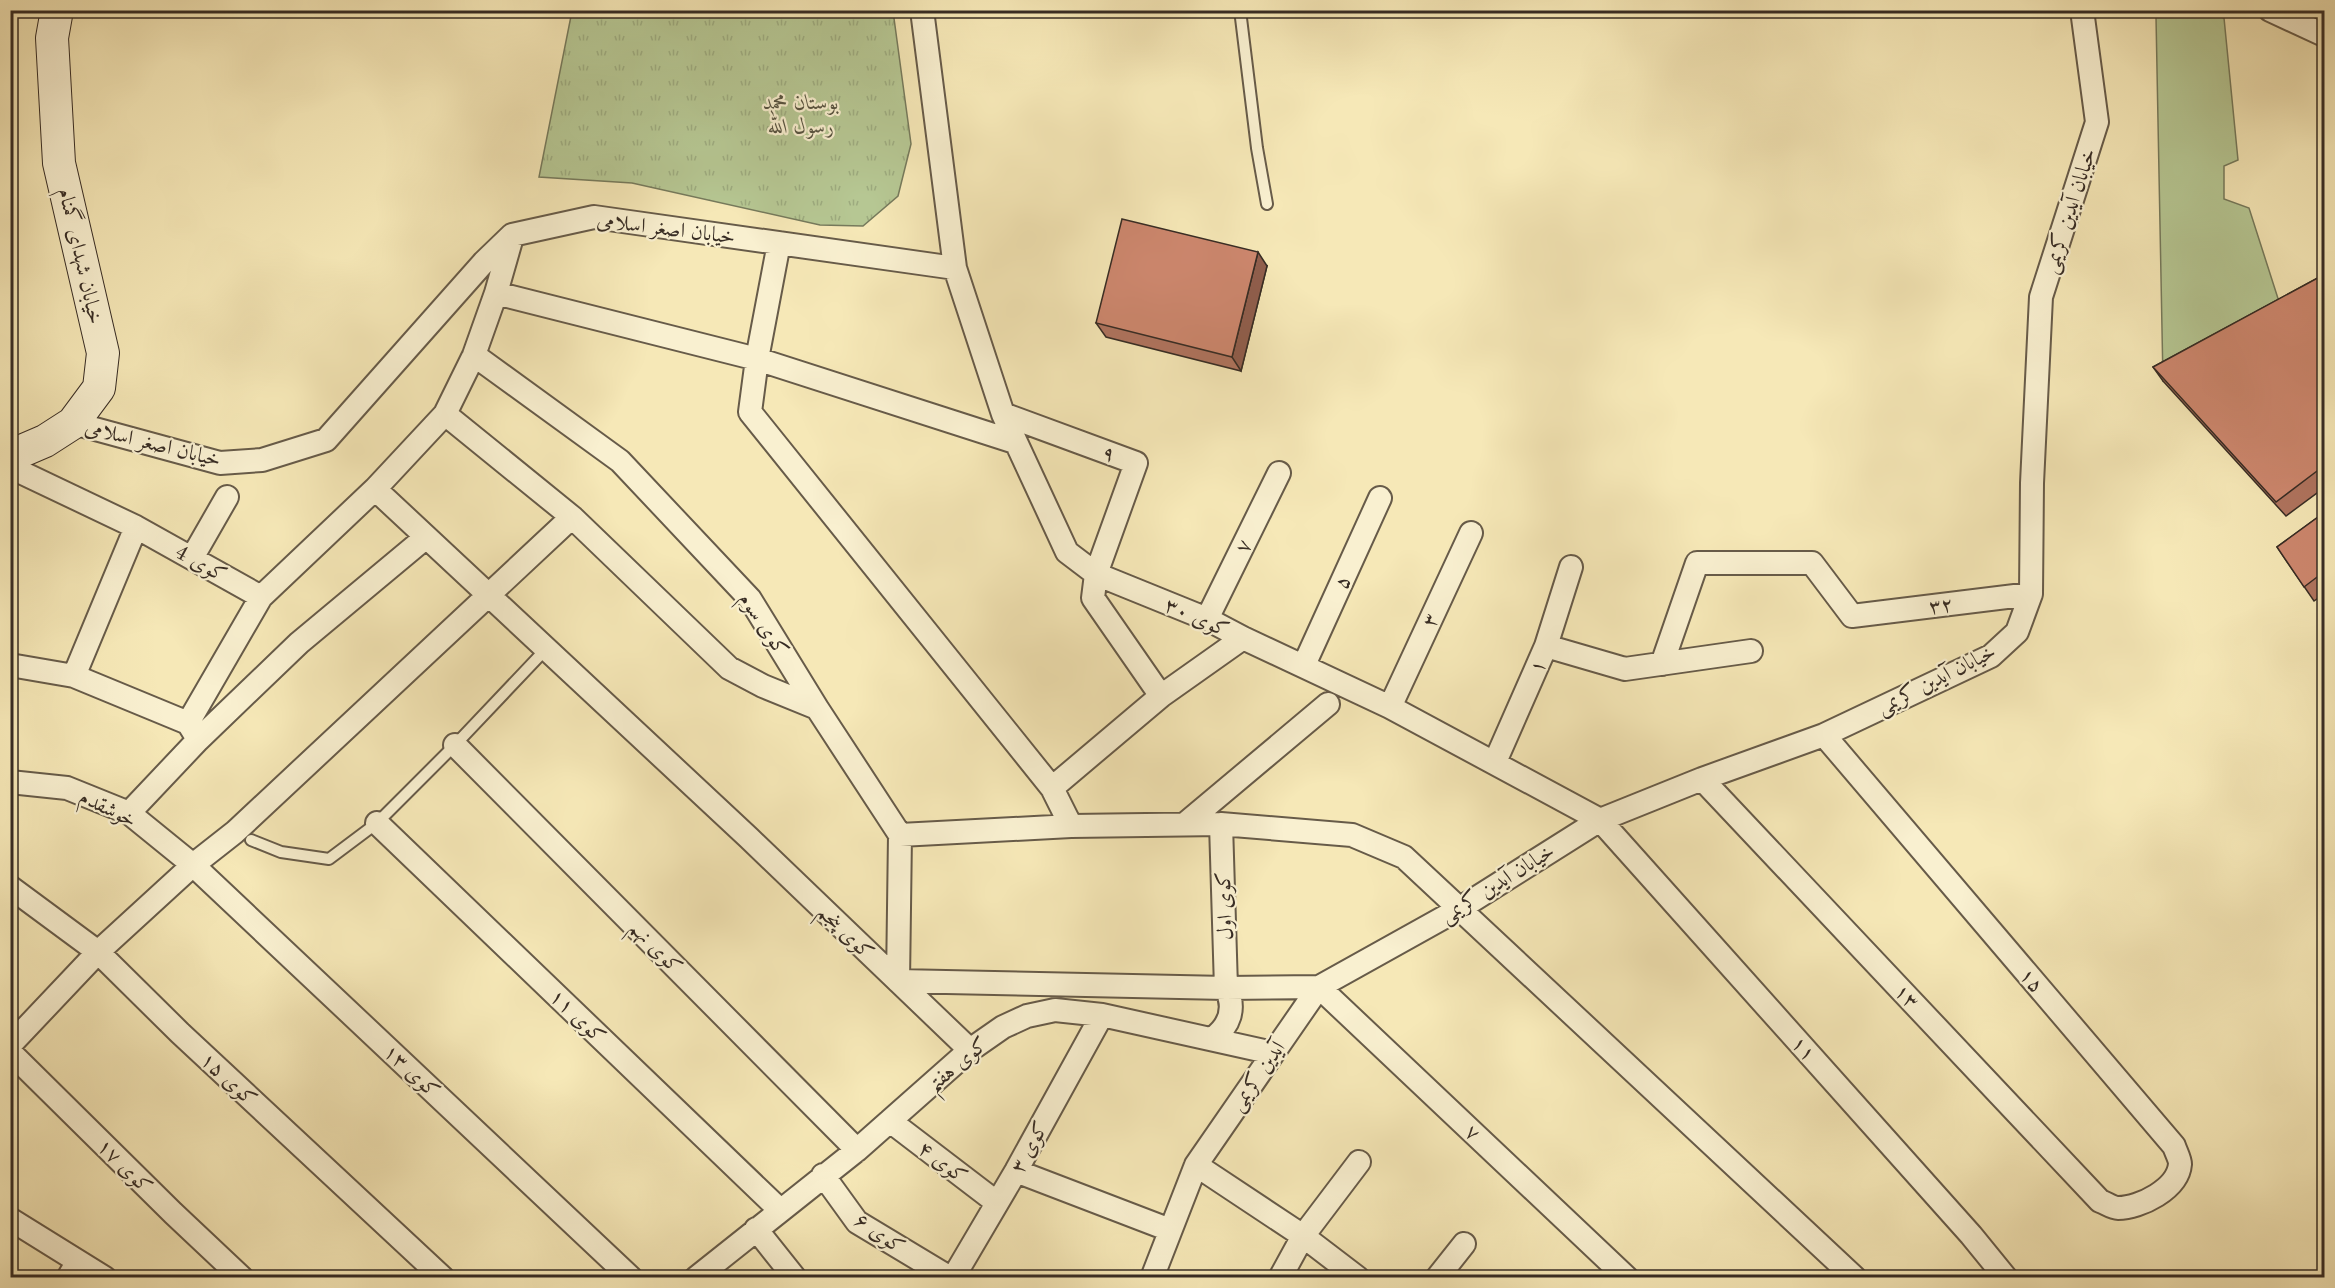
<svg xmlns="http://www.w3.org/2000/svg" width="2335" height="1288" viewBox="0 0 2335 1288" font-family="'Old Standard TT',Amiri,serif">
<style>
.grass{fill:#b6c793;stroke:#767a5c;stroke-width:1.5}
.park{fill:url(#park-tufts);stroke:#767a5c;stroke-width:1.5}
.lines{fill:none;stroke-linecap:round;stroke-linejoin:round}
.lane-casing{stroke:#675b49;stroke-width:14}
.street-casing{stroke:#675b49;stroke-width:26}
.secondary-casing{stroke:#372c24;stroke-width:34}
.lane{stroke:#f9f0d0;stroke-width:10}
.street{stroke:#f9f0d0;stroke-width:22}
.secondary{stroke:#f9f0d0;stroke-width:32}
.wall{fill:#b0745f;stroke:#372c24;stroke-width:1.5}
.shaded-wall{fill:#905e4d;stroke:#372c24;stroke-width:1.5}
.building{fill:#cd876e;stroke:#372c24;stroke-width:1.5}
.labels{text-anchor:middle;stroke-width:4.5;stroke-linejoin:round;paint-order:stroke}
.park-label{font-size:21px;font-style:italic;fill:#575340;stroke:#f9f0d0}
.street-label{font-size:21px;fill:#372c24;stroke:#f9f0d0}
</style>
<defs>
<pattern id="park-tufts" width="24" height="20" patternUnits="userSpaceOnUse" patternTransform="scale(1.5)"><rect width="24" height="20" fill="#b6c793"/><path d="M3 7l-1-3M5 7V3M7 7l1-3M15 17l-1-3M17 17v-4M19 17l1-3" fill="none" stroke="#9dab7f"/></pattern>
</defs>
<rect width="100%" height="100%" fill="#f6e8b7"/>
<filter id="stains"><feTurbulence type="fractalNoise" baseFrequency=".00333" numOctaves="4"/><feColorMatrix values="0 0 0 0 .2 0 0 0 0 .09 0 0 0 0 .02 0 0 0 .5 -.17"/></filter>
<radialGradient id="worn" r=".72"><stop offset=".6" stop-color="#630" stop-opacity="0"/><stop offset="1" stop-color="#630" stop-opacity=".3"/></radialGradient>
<path class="grass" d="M2205,10l19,8 14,142 -14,6v33l25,9 33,103 -119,70 -7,-364 7,-6z"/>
<path class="park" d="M572,11h321l18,133 -13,52 -35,30 -43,-1 -188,-42 -93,-6z"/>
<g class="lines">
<g class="lane-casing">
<path id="lane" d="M1240,10l17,138 10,56
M251,840l30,12 48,7 48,-36 78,-78 91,-96
M61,1278l12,-20"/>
</g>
<g class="street-casing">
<path id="street" d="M2270,10l54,25
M779,243l-22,116 -7,53 302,376
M955,268l48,146 64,138 29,22 111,45 36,19 147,69 210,113 371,415 35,43
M496,293l16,-56
M474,355l146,106 130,138 67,109 83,127 -2,146
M445,414l29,-59 22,-62 261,66 258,83
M1003,414l133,49 -40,111 -3,24 68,98
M73,423l147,40 42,-3 64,-20 158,-178 28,-27 82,-18 361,51 -33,-258
M10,467l126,60 125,70 -73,126
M375,489l374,349 221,212
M192,558l35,-61
M261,597l114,-108 70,-75 127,103 157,151 34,18 54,22
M1207,619l72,-146
M1546,646l79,23 126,-18
M1662,664l35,-101h115l40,53 179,-22
M10,665l64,11 114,47 8,13
M1304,665l76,-167
M74,676l62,-149
M1390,707l81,-174
M455,745l402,405
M1495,762l51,-116 25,-79
M1702,779l398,422c6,2 12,7 18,7 22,0 60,-19 62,-44 0,-5 -4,-12 -6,-18l-350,-411
M10,782l57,6 62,25 64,52 438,413
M129,813l69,-73 101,-97 126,-105
M377,823l403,387
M1185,824l143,-120
M1071,826l-19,-38 109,-92 82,-58
M900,835l171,-9 150,-2 131,11 52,22 451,421
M10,887l88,65 82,81 263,245
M898,981l328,7 93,-1
M1319,987l308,291
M1212,1039c18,-13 24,-31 14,-51l-5,-164
M10,1045l88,-93 95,-87 42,-33 337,-315
M10,1052l163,161 69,65
M890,1121l106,81
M1196,1165l107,71 55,42
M1016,1171l154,59
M823,1175l34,47 93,56
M10,1219l95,59
M756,1229l39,49
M696,1278l161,-128 113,-100 33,-23 24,-11 28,-6 47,5 171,38
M953,1278l63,-107 86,-156
M1152,1278l44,-113 123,-178 140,-78 141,-89 102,-41 122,-44 167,-79 26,-24 14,-38 1,-111 9,-186 56,-175 -15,-112
M1280,1278l23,-42 56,-74
M1437,1278l27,-34"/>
</g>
<g class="secondary-casing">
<path id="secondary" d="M10,456l35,-15 28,-18 26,-35 4,-35 -44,-190 -7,-125 5,-28"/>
</g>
<use href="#lane" class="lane"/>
<use href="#street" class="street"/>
<use href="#secondary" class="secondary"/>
</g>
<path class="wall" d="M1267,266l-26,105 -135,-34 -10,-14z
M2325,274v213l-39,29 -123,-135 -10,-14z
M2325,512v81l-11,8 -37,-54z"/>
<path class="shaded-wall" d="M1258,252l9,14 -26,105 -9,-14z"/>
<path class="building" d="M1122,219l136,33 -26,105 -136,-34z
M2325,274v191l-49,37 -123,-135z
M2325,512v59l-21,16 -27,-40z"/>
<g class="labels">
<g class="park-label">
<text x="801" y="109">بوستان محمد<tspan x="801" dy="24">رسول الله</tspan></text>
</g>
<g class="street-label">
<text transform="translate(2069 211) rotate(-72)" y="7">خیابان آیدین کریمی</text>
<text transform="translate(666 228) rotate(7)" y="7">خیابان اصغر اسلامی</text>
<text transform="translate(81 256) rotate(77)" y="7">خیابان شهدای گمنام</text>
<text transform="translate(153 443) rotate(14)" y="7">خیابان اصغر اسلامی</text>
<text transform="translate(1109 453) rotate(20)" y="7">۹</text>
<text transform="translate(1243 546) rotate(-64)" y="7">۷</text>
<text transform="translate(201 563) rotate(29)" y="7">کوی 4</text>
<text transform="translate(1342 582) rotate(-65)" y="7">۵</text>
<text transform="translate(1941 605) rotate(-7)" y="7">۳۲</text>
<text transform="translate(1197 617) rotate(24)" y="7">کوی ۳۰</text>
<text transform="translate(1430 620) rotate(-65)" y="7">۳</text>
<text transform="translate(764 624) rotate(56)" y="7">کوی سوم</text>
<text transform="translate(1537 666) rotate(-66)" y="7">۱</text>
<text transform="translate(1936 679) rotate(-27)" y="7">خیابان آیدین کریمی</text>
<text transform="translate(108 808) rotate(26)" y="7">خوشقدم</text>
<text transform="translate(1497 883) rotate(-32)" y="7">خیابان آیدین کریمی</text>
<text transform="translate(1224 906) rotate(-92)" y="7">کوی اول</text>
<text transform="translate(846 932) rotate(44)" y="7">کوی پنجم</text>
<text transform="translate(656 947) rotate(45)" y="7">کوی نهم</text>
<text transform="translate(2032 980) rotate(50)" y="7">۱۵</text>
<text transform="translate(1907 996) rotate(47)" y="7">۱۳</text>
<text transform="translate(578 1016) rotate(44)" y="7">کوی ۱۱</text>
<text transform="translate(1804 1048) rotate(48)" y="7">۱۱</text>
<text transform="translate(957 1064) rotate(-40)" y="7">کوی هفتم</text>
<text transform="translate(412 1071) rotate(43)" y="7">کوی ۱۳</text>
<text transform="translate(1257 1076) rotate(-55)" y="7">آیدین کریمی</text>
<text transform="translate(229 1079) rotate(43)" y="7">کوی ۱۵</text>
<text transform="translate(1473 1132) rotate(43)" y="7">۷</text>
<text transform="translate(1029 1147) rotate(-61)" y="7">کوی ۳</text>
<text transform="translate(943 1162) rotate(37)" y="7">کوی ۴</text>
<text transform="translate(125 1166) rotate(45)" y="7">کوی ۱۷</text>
<text transform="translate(880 1233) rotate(35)" y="7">کوی ۶</text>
</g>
</g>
<rect width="2335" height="1288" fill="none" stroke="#f6e8b7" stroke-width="36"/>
<rect x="12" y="12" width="2311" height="1264" fill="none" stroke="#372c24" stroke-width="3"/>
<rect x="18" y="18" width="2299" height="1252" fill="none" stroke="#372c24" stroke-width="1.5"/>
<rect width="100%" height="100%" filter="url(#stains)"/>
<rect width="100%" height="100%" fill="url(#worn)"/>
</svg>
